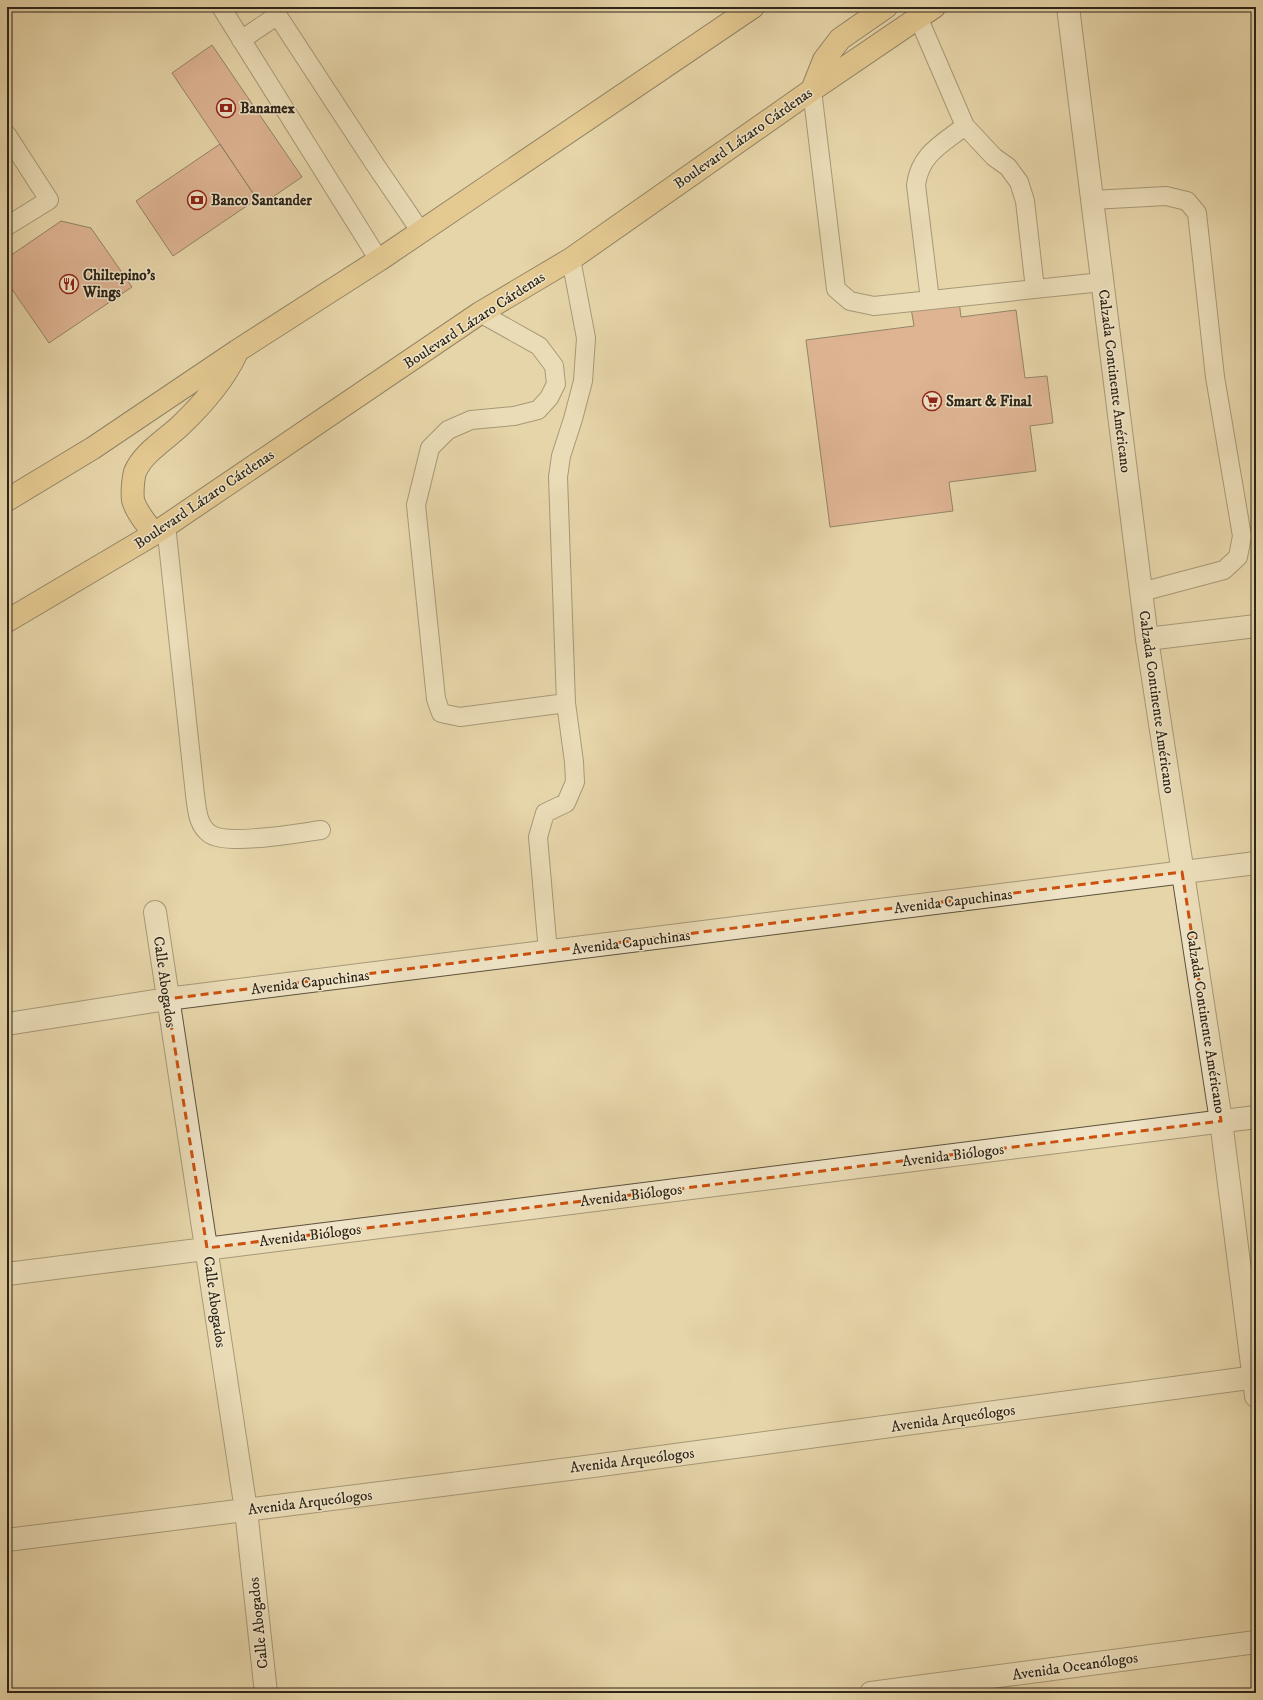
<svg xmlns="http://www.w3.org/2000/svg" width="1263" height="1700" viewBox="0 0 1263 1700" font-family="'IM FELL DW Pica',serif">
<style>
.building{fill:#d48c79;stroke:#2e2519}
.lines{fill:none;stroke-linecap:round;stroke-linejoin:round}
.service-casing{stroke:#5c513d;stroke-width:20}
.minor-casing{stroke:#5c513d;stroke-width:24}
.tertiary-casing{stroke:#5c513d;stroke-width:24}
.primary-casing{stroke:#2e2519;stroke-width:24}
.service{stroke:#efe4c7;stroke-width:18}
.minor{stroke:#efe4c7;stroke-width:22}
.tertiary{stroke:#efe4c7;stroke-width:22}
.primary{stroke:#e3ba74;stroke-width:22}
.marked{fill:none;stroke:#cc510e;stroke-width:3;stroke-dasharray:8 5;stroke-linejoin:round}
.labels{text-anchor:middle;stroke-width:3;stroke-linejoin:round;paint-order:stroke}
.poi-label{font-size:15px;font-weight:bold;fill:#2e2519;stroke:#efe4c7;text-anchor:start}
.street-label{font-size:15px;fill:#2e2519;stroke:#efe4c7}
</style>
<rect width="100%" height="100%" fill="#e6d5a9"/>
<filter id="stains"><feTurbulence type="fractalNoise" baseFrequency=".005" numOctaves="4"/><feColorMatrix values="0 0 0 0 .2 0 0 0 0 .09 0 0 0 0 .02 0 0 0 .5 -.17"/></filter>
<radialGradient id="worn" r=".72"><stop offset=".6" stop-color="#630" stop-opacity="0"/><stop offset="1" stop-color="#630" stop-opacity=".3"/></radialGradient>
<path class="building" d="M212,45l90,132 -41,28 -89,-132z
M220,144l37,55 -84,57 -37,-55z
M61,221l30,7 41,59 -83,56 -42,-61v-24z
M959,301l2,16 55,-7 9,68 22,-2 6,47 -23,3 6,45 -87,11 4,29 -123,16 -24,-187 108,-14 -3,-18z"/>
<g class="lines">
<g class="service-casing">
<path id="service" d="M221,7l158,253
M272,7l102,156 47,69
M918,17l47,109 29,31 14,10 11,15 6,19 10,88
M241,40l37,-25
M812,90l24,199 14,12 24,5 228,-24
M7,135l42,65 -42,26
M1092,200l74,-4 21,5 10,12 18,164 27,159 -4,21 -14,13 -83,22
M930,300l-14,-115c4,-31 26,-41 49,-59
M480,313l59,33 15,20 2,18 -7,14 -11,12 -24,6 -43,4 -23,10 -18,18 -14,57 20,194 5,14 19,4 106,-14
M166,525l29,270c2,13 2,30 15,39 17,12 89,-1 111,-4
M548,952l-10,-115 7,-24 21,-10 9,-21 -1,-20 -8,-59 -8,-226 3,-21 12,-37 10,-38 3,-43 -15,-79"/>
</g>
<g class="minor-casing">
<path id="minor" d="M1147,639l109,-13
M155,912l91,598 20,183
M7,1024l160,-25 1089,-136
M7,1274l1249,-157
M871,1693l385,-51"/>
</g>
<g class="tertiary-casing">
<path id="tertiary" d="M1068,7l79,632 74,482 35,275
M7,1540l586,-74 663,-89"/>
</g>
<g class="primary-casing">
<path id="primary" d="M812,90l12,-30 16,-21 46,-32
M7,500l86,-52 144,-97 142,-91 374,-253
M154,534c-7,-10 -18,-22 -21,-34 -1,-7 0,-21 2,-28 8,-19 30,-32 45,-46 22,-21 43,-44 56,-72
M7,621l147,-87 326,-221 91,-54 241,-169 122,-83"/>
</g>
<use href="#service" class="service"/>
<use href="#minor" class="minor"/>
<use href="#tertiary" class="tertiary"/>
<use href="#primary" class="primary"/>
</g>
<path d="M0 0H1263V1700H0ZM1182,872l39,249 -1014,127 -40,-249z" fill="#e6d5a9" fill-opacity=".55" fill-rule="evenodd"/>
<path class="marked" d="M1182,872l39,249 -1014,127 -40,-249z"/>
<defs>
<g id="bank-ring" transform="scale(1)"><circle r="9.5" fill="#efe4c7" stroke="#8f2418" stroke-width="1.5"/><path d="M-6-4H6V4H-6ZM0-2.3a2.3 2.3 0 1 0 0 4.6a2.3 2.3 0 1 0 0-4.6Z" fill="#8f2418"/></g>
<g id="restaurant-ring" transform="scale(1)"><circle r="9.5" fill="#efe4c7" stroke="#8f2418" stroke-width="1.5"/><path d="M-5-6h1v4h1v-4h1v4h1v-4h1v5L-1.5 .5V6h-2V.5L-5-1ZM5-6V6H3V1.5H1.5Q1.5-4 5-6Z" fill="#8f2418"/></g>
<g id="supermarket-ring" transform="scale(1)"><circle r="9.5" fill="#efe4c7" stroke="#8f2418" stroke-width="1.5"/><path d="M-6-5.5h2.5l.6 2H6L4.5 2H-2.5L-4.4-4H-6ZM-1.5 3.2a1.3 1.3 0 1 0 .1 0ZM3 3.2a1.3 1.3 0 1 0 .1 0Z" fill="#8f2418"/></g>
</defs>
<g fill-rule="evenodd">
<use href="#bank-ring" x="226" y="108"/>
<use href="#bank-ring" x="197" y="200"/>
<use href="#restaurant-ring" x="69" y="284"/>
<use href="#supermarket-ring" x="932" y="401"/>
</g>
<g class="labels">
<g class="poi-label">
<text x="240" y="113">Banamex</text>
<text x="211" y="205">Banco Santander</text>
<text x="83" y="280">Chiltepino's<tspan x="83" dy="17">Wings</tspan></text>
<text x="946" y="406">Smart &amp; Final</text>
</g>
<g class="street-label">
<text transform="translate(743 138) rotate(-35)" y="5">Boulevard Lázaro Cárdenas</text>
<text transform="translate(474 320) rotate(-33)" y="5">Boulevard Lázaro Cárdenas</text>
<text transform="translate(1115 381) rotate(83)" y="5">Calzada Continente Américano</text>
<text transform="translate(204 499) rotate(-34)" y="5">Boulevard Lázaro Cárdenas</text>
<text transform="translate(1157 702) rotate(82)" y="5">Calzada Continente Américano</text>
<text transform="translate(953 901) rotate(-7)" y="5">Avenida Capuchinas</text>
<text transform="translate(631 942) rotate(-7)" y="5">Avenida Capuchinas</text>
<text transform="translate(165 982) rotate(82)" y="5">Calle Abogados</text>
<text transform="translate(310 982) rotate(-7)" y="5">Avenida Capuchinas</text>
<text transform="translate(1206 1022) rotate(81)" y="5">Calzada Continente Américano</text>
<text transform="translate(953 1155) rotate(-7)" y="5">Avenida Biólogos</text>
<text transform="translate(631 1195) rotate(-7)" y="5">Avenida Biólogos</text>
<text transform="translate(310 1235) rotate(-7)" y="5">Avenida Biólogos</text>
<text transform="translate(215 1302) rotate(82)" y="5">Calle Abogados</text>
<text transform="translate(953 1418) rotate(-8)" y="5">Avenida Arqueólogos</text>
<text transform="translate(632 1460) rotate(-7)" y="5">Avenida Arqueólogos</text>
<text transform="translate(310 1502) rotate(-7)" y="5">Avenida Arqueólogos</text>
<text transform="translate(258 1623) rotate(-96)" y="5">Calle Abogados</text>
<text transform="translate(1075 1666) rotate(-8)" y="5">Avenida Oceanólogos</text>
</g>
</g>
<rect width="1263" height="1700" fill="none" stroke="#e6d5a9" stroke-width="24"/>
<rect x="8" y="8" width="1247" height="1684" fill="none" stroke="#2e2519" stroke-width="2"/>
<rect x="12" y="12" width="1239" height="1676" fill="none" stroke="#2e2519"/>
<rect width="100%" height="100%" filter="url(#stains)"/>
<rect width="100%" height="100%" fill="url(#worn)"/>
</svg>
